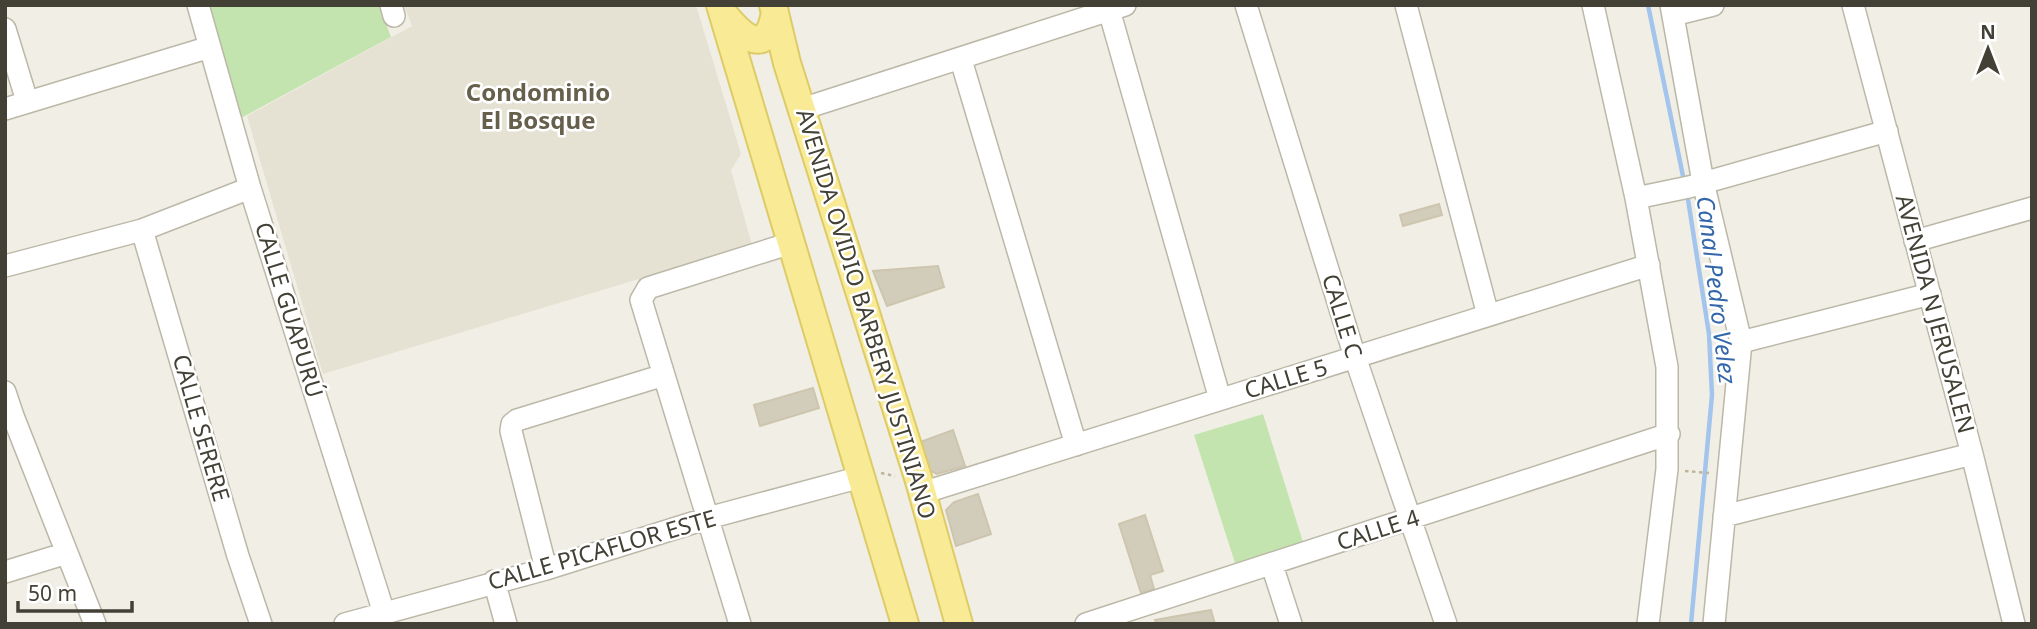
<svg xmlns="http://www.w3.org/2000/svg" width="2037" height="629" viewBox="0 0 2037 629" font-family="'Noto Sans',sans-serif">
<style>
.residential{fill:#e5e2d3}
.green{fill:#c4e4af}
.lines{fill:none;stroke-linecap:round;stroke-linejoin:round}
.stream{stroke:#a3c4ec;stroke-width:4.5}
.building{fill:#d2ccbb;stroke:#cdc5ae;stroke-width:2}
.minor-casing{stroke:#bcb8a8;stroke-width:24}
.major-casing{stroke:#ddcb67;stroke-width:30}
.path{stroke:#bdb69a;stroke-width:2.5;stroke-dasharray:3.5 3.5;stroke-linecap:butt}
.minor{stroke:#fff;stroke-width:21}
.major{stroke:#f9eb96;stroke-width:26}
.labels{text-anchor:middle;stroke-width:5;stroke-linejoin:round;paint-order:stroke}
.street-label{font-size:23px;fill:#434035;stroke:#fff}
.neighbourhood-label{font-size:24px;font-weight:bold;fill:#665f4c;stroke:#fff}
.water-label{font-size:24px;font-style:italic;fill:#3367aa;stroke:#fff}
</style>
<rect width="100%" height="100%" fill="#f1efe5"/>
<path class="residential" d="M404,5h292l45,149 -10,16 21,75 -429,129 -76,-258 165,-90z"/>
<path class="green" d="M208,5h171l12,32 -150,81z
M1263,414l40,128 -68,21 -41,-128z"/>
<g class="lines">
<path class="stream" d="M1648,5l36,176
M1687,193l22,141 3,61 -21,229"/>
</g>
<path class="building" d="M1439,204l3,11 -39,11 -3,-11z
M938,266l6,21 -57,19 -14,-35z
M813,388l6,20 -59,18 -6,-21z
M953,430l12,36 -28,8 -8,-4 -9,-28z
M978,494l13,40 -35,12 -10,-36 8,-8z
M1145,515l18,56 -13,4 4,14 -13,4 -22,-69z
M1211,610l4,14h-58l-2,-4z"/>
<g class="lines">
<g class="minor-casing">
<path id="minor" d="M198,5l52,183 134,425
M391,5l3,11
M1246,5l109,352 91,267
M1406,5l82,310
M1593,5l43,193 31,169v102l-19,155
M1671,5l32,177 38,160 -27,282
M1853,5l119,449 42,170
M1109,10l111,389
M1673,15l40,-10
M5,29l22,72
M961,60l115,385
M5,109l205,-62
M802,109l323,-104
M1636,198l53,-11 198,-56
M142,230l96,326 23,68
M1915,241l117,-33
M5,266l137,-36 108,-42
M1741,342l189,-48
M5,392l8,24 82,208
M922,493l727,-228
M1724,516l248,-62
M1272,565l19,59
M546,569l-35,-138 1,-7 5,-4 147,-45
M5,572l62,-19
M494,581l12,43
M345,624l201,-55 162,-51 153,-41
M740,624l-99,-324 7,-12 143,-45
M1086,624l583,-190"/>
</g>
<g class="major-casing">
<path id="major" d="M720,5l185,619
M773,5l14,58 132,418 40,143
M724,14c19,23 43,45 51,-2"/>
</g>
<path class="path" d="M1685,471l24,2
M881,473l14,3"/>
<use href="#minor" class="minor"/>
<use href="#major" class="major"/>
</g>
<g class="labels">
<g class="street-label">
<text transform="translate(289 310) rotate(73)" y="8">CALLE GUAPURÚ</text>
<text transform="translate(866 314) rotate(73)" y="8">AVENIDA OVIDIO BARBERY JUSTINIANO</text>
<text transform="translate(1935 314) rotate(75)" y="8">AVENIDA N JERUSALEN</text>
<text transform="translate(1342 316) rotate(73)" y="8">CALLE C</text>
<text transform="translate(1286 379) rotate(-17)" y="8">CALLE 5</text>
<text transform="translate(201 428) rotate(74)" y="8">CALLE SERERE</text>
<text transform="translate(1378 530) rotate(-18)" y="8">CALLE 4</text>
<text transform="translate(602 550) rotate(-16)" y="8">CALLE PICAFLOR ESTE</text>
</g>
<g class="neighbourhood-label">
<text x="538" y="101">Condominio<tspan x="538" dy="28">El Bosque</tspan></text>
</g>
<g class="water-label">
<text transform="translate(1716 290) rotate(83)" y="8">Canal Pedro Velez</text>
</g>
</g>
<rect width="2037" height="629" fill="none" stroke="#434035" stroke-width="14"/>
<g transform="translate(1988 49)" stroke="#ffffff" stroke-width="5" paint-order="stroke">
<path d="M0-5L12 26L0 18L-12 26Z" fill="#434035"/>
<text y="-10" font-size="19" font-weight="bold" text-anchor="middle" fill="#434035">N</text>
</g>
<path d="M18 601v10h114v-10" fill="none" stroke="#434035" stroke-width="3.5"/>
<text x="28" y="601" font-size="21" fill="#434035" stroke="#ffffff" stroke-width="5" paint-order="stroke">50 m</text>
</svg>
